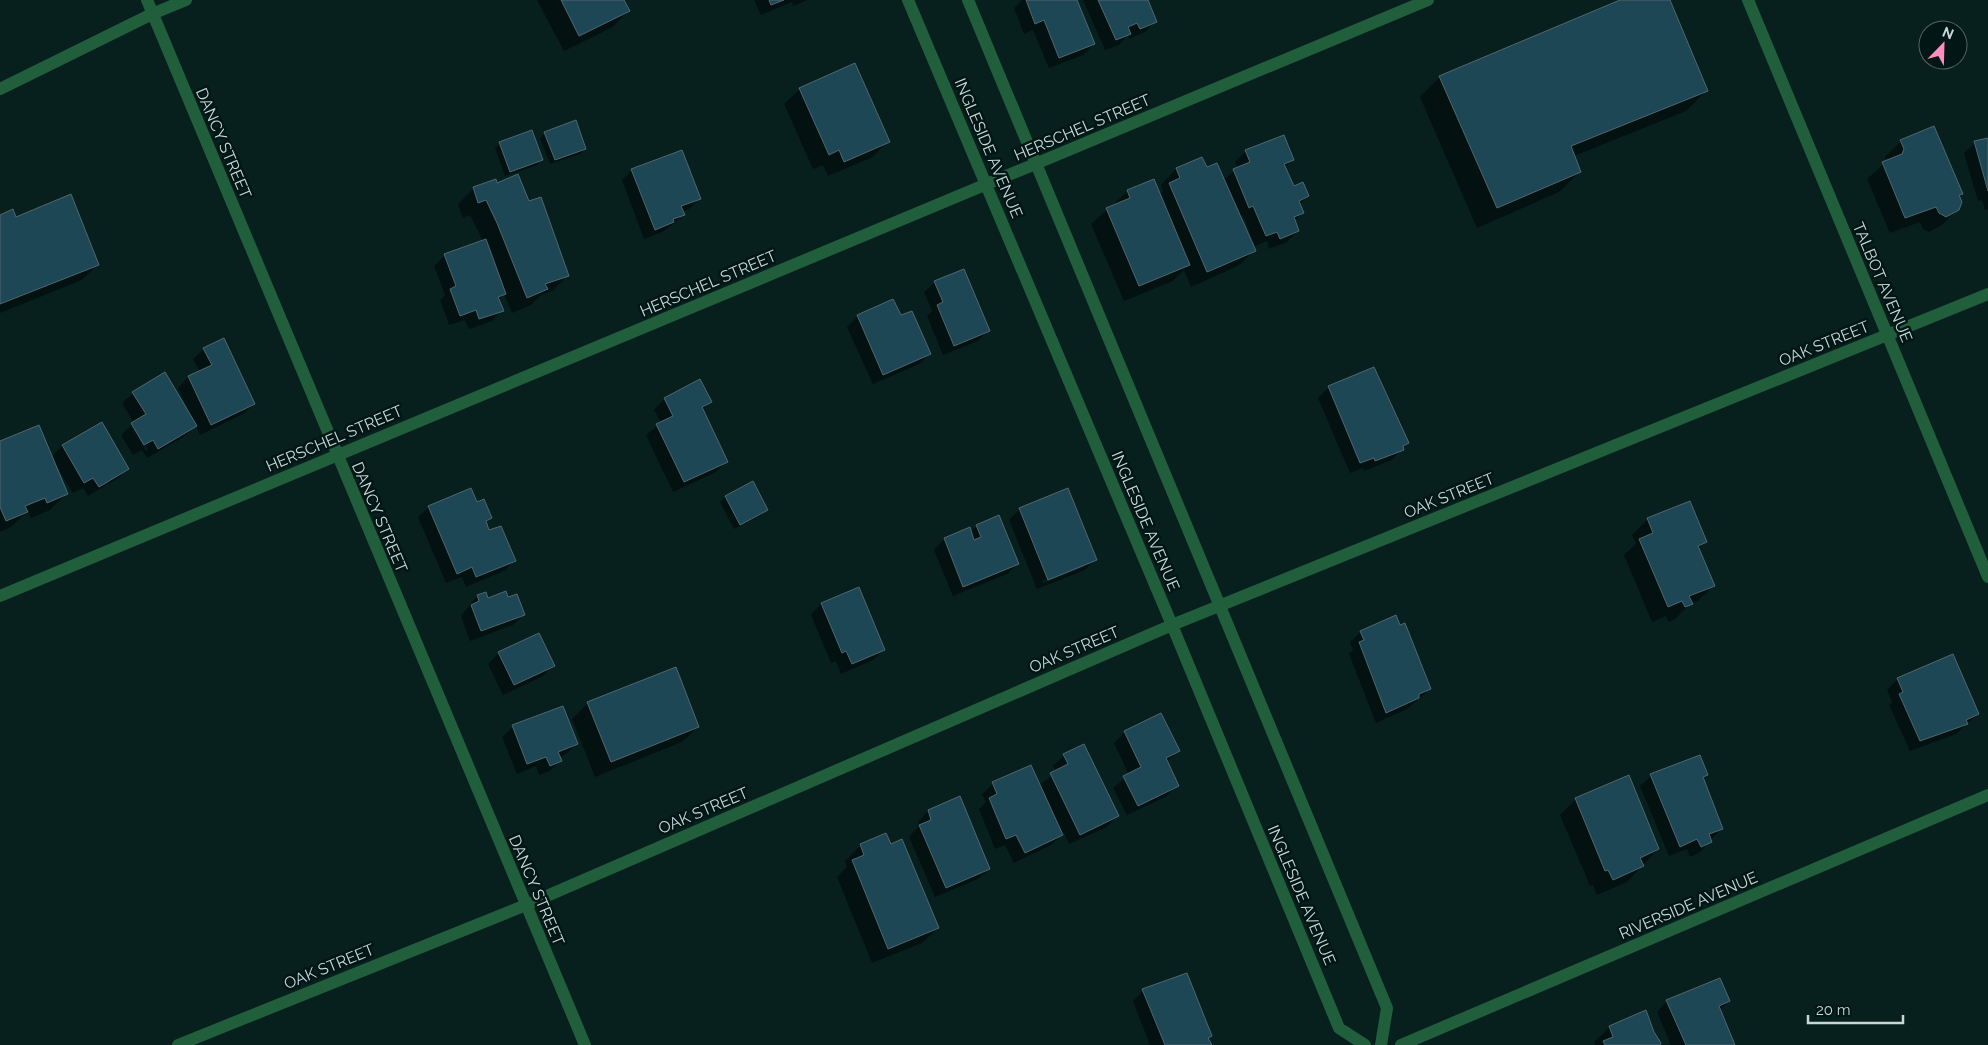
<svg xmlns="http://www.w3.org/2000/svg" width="1988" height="1045" viewBox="0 0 1988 1045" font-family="Raleway,sans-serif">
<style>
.shadow{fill:#0007;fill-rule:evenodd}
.building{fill:#1d4755;stroke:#50676f}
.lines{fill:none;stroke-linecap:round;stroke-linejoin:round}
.minor{stroke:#215f3c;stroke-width:12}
.labels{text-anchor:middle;stroke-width:5;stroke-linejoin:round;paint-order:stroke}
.street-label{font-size:16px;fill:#c9d7d5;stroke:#011715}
</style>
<rect width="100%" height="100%" fill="#07201e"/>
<path class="shadow" d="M537,0h86l5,11 -15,16 -49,24z
M754,0h54l-15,6 -1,-4 -31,13z
M1022,0h53l19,44 -11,11 -34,13 -16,-38 -9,4 -10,-26z
M1083,0h63l9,22 -10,10 -16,7 -1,-4 -9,10 -14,5z
M1623,0h46l37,91 -20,20 -112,45 6,16 -21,20 -82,36 -57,-131 20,-20z
M800,89l88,52 -15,16 -45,19 -5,-11 -10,4 -29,-65z
M1934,127l27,67 -2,3 -1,12 -16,16 -13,7 -6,-3 -3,-7 -30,11 -23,-54 20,-18 -2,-4 16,-16z
M545,133l40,16 -5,5 -30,10 -10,-26z
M1988,139v70l-3,1 -3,-10 -4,1 -14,-48 11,-10z
M500,143l42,17 -5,5 -32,11 -10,-28z
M1246,151l47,8 -8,8 8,21 15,8 -9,9 4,8 -9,8 4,10 -11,11 -18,7 -2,-8 -12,5 -12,-30 -3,1 14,34 -16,15 -47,21 -7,-17 -11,11 -49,20 -33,-77 37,-33 31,4 4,-4 -2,-6 15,-16h31l16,11 15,-12 -3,-6z
M632,170l68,28 -11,11 -7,3 1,2 -11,11 -10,7 -18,7 -22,-59z
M496,185l32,18 40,72 -16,16 -11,4 -10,10 -19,8 -8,-19 -6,6 4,10 -10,11 -23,8 -4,-9 -16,5 -9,-25 5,-5 -11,-29 11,-11 38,-14 -13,-26 -7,3 -5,-14 16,-16z
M0,216l15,2 83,46 -16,16 -82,33z
M935,282l53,48 -10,11 -35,14 -16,-39 5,-5 -8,-19z
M858,316l42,1 30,36 -11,11 -46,20 -26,-57z
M204,349l50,55 -11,10 -43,21 -4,-9 -11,10 -38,22 -5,-8 -9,5 -12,-20 13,-12 -12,-20 11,-10 56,19 -11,-24 10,-11 12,-5 -7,-13zM131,426h3l14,24 -2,1z
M700,381l10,21 -8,8 25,51 -11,11 -43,20 -27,-57 15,-12 -7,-13 10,-11z
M1329,387l79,55 -16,18 -28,11 -1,-3 -13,5 -32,-75z
M102,424l26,45 -11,10 -29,17 -5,-8 -10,5 -20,-32 13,33 -16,16 -19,8 -2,-5 -5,2 -13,12 -11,5v-90l51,15 11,-11z
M725,497l41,13 -5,5 -27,14 -14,-27z
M476,504l15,14 -6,6 4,8 25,29 -10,10 -38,16 -4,-10 -16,6 -28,-66 11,-10z
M1020,509l75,51 -10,10 -48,19 -28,-69zM1084,564v3l-41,16 -1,-2z
M1648,519l57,23 -7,7 16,36 -16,16 -8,3 -15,15 -6,3 -3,-6 -14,6 -28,-67 12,-11 -4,-9z
M977,526l41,38 -11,10 -54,22 -19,-46 10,-11 25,-10 1,3z
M858,589l26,61 -11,10 -32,14 -5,-13 -5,2 -20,-48 10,-11z
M485,593l2,6h20l17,15 -11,11 -43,16 -9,-25 16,-20z
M1361,632l69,57 -23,20 -31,14 -27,-69 4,-4 -3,-8z
M499,653l54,12 -10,11 -40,19 -15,-31z
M1898,679l80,35 -22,20 -46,17 -21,-46 3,-3 -5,-12z
M588,703l110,24 -16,15 -87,35 -23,-58z
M1160,715l18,36 -11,10 10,24 -10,11 -40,19 -14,-27 16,-13 -15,-32 11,-11z
M513,727l64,16 -11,11 -7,3 1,4 -10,10 -11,4 -3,-9 -19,8 -15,-37z
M1064,755l53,61 -10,11 -38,17 -5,-11 -13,12 -37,18 -9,-18 -10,4 -16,-40 7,-7 -4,-8 11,-10 37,-17 9,19 17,-14 -3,-6z
M1707,775l-5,4 20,49 -22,24 -10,5 -3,-8 -18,7 -29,-70 11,-10z
M959,798l30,71 -11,10 -43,18 -26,-60 10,-11 -1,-4 10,-11z
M1576,799l82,50 -31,33 -30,13 -4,-10 -3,1 -30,-71z
M861,845l30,1 47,82 -16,15 -50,20 -35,-86 10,-10 -2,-6z
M1143,991l68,44 -3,4 3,6h-61l-17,-44z
M1667,1001h62l-10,10 15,34h-63l-14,-33z
M1610,1027l48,18h-63l-1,-3z"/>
<path class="building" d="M561,0h63l6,11 -51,25z
M769,0h15l-13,5z
M1026,0h51l18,44 -36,14 -15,-38 -9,4z
M1098,0h50l9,22 -17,7 -3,-6 -9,4 3,7 -15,6z
M1620,0h50l38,91 -137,55 10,26 -84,36 -58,-132z
M855,63l35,79 -46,20 -5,-12 -10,5 -30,-67z
M576,120l10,29 -31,11 -11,-28z
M1934,126l29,68 -4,1 3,7 -3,8 -13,7 -7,-4 -3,-6 -31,11 -23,-56 20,-8 2,-5 -4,-9z
M532,130l11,30 -33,12 -11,-30z
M1284,135l10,25 -10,4 10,22 9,-4 6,14 -10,5 5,12 -10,4 5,14 -19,8 -3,-7 -11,4 -13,-30 -4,2 -16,-39 17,-7 -5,-12z
M1988,138v53l-14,-50z
M682,150l19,49 -20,7 4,9 -12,4 1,3 -19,8 -24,-61z
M1202,157l5,10 10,-4 39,88 -49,21 -38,-89 11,-5 -4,-10z
M518,174l11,27 12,-4 28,79 -24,8 3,5 -21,9 -30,-75 -11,-23 -8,3 -5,-16 23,-8 1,4z
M1154,179l36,86 -51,21 -33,-78 24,-10 -3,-8z
M71,194l28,71 -99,39v-89l13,-6 3,8z
M486,239l20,55 -8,3 6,14 -25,8 -3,-9 -16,6 -10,-27 6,-3 -12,-32z
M964,269l26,62 -36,15 -17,-41 6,-3 -9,-21z
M893,299l8,16 11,-4 19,43 -48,21 -26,-60z
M224,338l31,66 -44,21 -23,-49 24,-11 -9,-17z
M1374,367l35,76 -6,3 1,4 -29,11 -1,-3 -14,5 -32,-77z
M165,372l32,54 -39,23 -5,-9 -9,5 -13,-22 15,-9 -14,-22z
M700,379l12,23 -10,5 26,55 -44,20 -28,-58 17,-8 -9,-18z
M102,422l27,47 -30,18 -6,-9 -9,5 -22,-38z
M39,425l29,69 -21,9 -2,-5 -20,8 3,6 -22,9 -6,-14v-66z
M753,481l15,29 -28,15 -15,-29z
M471,488l6,14 7,-3 8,19 -6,3 3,9 12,-4 15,35 -40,16 -4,-10 -15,7 -29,-68z
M1068,488l29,72 -49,20 -29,-72z
M1690,501l17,41 -9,4 17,40 -26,10 4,8 -8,3 -3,-6 -14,6 -29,-68 14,-6 -6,-15z
M999,515l20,49 -56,23 -19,-49 26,-11 4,13 7,-3 -5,-12z
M859,587l26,63 -33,14 -6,-13 -4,2 -21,-50z
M506,591l2,6 9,-3 8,21 -44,16 -10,-26 8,-4 -2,-6 9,-3 2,6z
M1396,615l4,10 5,-2 26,66 -12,5v4l-33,15 -27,-71 5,-2 -4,-9z
M539,633l16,33 -41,19 -16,-33z
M1953,654l26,60 -13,6 2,4 -48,17 -21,-47 4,-2 -6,-14z
M676,667l23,60 -88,35 -24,-60z
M563,706l15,38 -20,8 4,9 -12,5 -4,-9 -19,7 -15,-39z
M1161,713l19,38 -14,7 13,28 -41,20 -15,-30 18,-9 -17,-36z
M1084,744l35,72 -39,19 -30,-62 18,-9 -5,-10z
M1700,755l8,20 -5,2 20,52 -14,5 3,8 -11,5 -4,-8 -17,8 -30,-73z
M1031,765l32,70 -38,18 -9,-18 -10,4 -17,-41 8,-4 -5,-12z
M1629,775l30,74 -19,9 4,8 -31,14 -5,-10 -3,1 -30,-73z
M960,796l30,73 -44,19 -27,-63 12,-5 -3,-10z
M886,833l5,11 11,-5 37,89 -51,21 -36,-89 12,-5 -4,-11z
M1187,973l25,63 -4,2 4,7h-47l-23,-56z
M1720,978l10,23 -11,5 16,39h-49l-20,-45z
M1646,1010l8,22 7,11 -1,2h-55l-2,-4 10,-4 -4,-11z"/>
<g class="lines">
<path class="minor" d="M147,0l438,1045
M908,0l264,625 167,403 26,17
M968,0l419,1008 -6,37
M1748,0l240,577
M0,89l152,-75 34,-14
M0,596l1428,-596
M178,1045l348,-140 646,-280 816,-331
M1401,1045l587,-250"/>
</g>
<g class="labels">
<g class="street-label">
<text transform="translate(1082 127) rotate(-23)" y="6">HERSCHEL STREET</text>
<text transform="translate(224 143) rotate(67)" y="6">DANCY STREET</text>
<text transform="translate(989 148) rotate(67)" y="6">INGLESIDE AVENUE</text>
<text transform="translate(1883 282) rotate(67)" y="6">TALBOT AVENUE</text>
<text transform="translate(708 283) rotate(-23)" y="6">HERSCHEL STREET</text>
<text transform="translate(1824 343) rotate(-22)" y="6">OAK STREET</text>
<text transform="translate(334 438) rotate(-23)" y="6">HERSCHEL STREET</text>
<text transform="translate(1449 495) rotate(-22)" y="6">OAK STREET</text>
<text transform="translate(380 517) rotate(67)" y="6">DANCY STREET</text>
<text transform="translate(1146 521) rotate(67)" y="6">INGLESIDE AVENUE</text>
<text transform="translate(1074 649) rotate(-23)" y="6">OAK STREET</text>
<text transform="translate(703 810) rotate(-23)" y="6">OAK STREET</text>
<text transform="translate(537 890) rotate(67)" y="6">DANCY STREET</text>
<text transform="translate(1302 895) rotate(67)" y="6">INGLESIDE AVENUE</text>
<text transform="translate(1688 905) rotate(-23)" y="6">RIVERSIDE AVENUE</text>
<text transform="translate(329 966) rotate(-22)" y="6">OAK STREET</text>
</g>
</g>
<g transform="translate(1943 45) rotate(23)"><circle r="24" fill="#011715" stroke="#516462"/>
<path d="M0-4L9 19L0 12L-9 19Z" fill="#fd8ebe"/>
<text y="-8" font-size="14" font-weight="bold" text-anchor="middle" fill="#c9d7d5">N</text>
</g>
<path d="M1808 1015v8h95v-8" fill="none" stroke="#c9d7d5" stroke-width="2.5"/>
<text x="1816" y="1015" font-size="15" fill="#c9d7d5" stroke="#011715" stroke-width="4" paint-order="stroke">20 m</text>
</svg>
